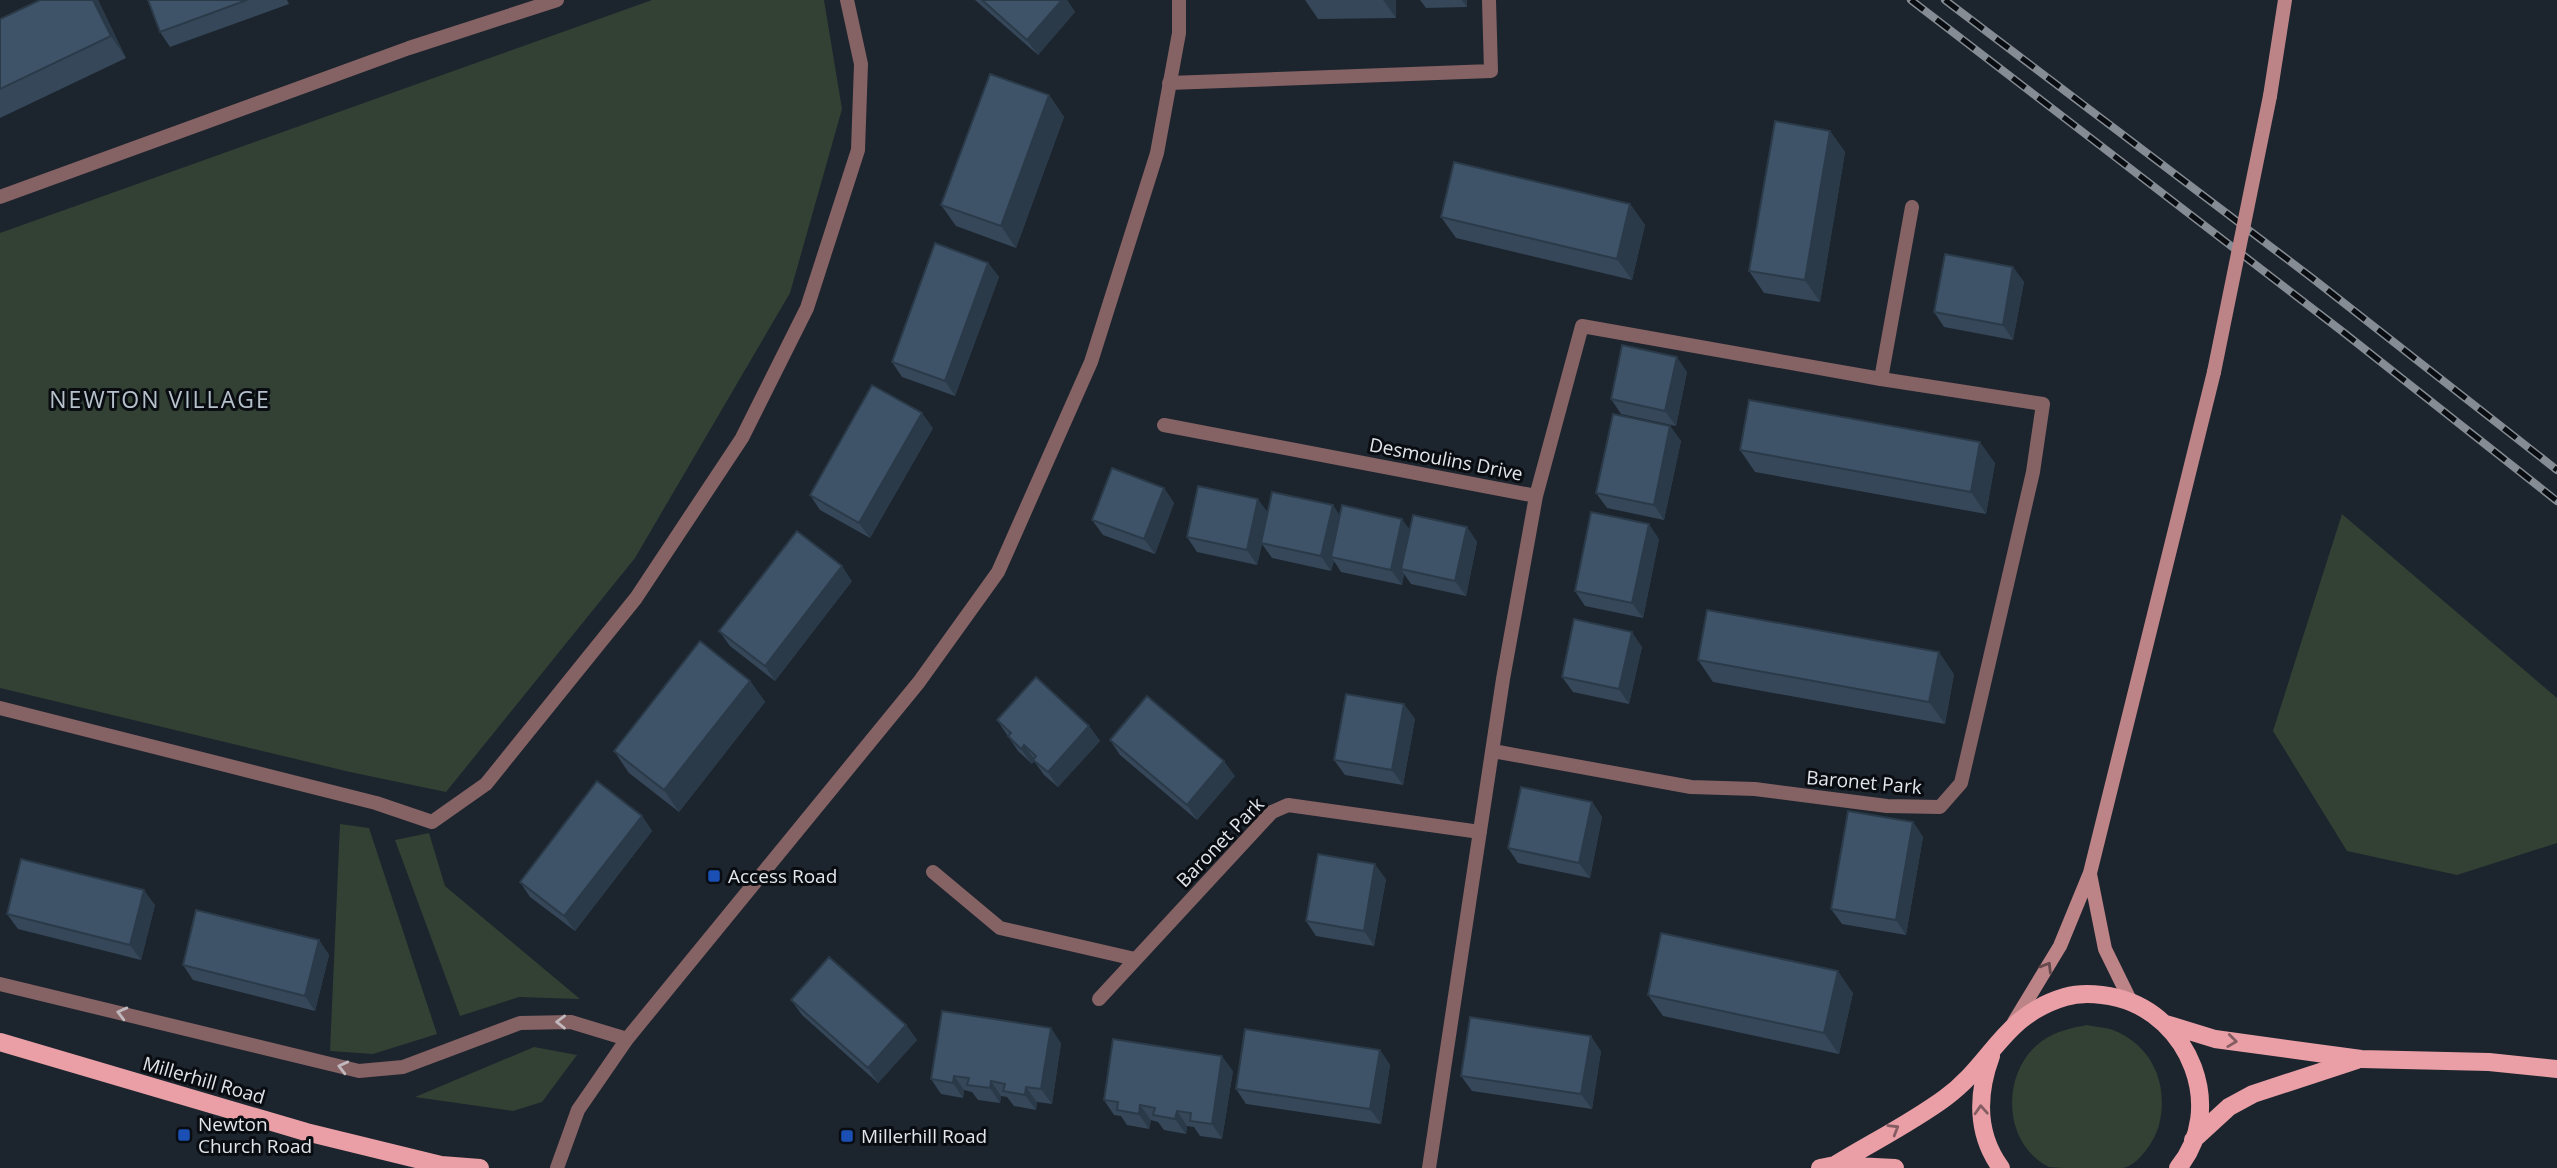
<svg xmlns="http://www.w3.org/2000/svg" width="2557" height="1168" viewBox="0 0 2557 1168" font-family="'Open Sans',sans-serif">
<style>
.green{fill:#324134}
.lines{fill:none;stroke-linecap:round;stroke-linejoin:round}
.lane{stroke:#856264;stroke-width:14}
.street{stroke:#856264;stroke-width:14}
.secondary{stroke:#bd8488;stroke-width:14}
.primary{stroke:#e99fa5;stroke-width:18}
.rail-casing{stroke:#858c93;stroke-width:8}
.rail{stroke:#090d11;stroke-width:5;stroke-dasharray:16;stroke-linecap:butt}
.secondary-bridge{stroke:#bd8488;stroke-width:14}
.wall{fill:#354759}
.shaded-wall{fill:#2b3a49}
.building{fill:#3e5368;stroke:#2b3a49;stroke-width:2}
.oneway{stroke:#63484c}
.oneway2{stroke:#c0b8bc}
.oneway3{stroke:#845d62}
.transit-dot{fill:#1a4fb4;stroke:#090d11;stroke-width:2.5}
.labels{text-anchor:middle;stroke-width:6;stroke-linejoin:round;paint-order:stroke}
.street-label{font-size:19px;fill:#e0e6ec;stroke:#090d11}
.poi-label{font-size:19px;fill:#e0e6ec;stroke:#090d11;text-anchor:start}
.quarter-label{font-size:23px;letter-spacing:2px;fill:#b5c0cb;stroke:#090d11}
</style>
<rect width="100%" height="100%" fill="#1c242d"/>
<path class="green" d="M652,0h172l18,109 -52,184 -155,265 -189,234 -96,-20 -350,-84v-455z
M2342,514l215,184v145l-100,32 -110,-24 -74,-120z
M340,824l29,4 68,206 -64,20 -43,-3z
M429,833l16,53 135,113 -61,-2 -59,19 -65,-176z
M2087,1025c8,2 18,2 26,5 40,16 56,55 46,95 -4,15 -20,40 -36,43 -13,0 -30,0 -43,0 -9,0 -24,0 -31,-1 -48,-24 -48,-97 -7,-126 14,-10 29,-13 45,-16z
M534,1047l43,8 -35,47 -29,9 -98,-14z"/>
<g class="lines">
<path class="lane" d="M1169,83l322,-12 -2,-71
M1881,379l31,-172
M0,708l376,95 56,19 54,-38 150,-186 106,-160 65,-130 51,-158 3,-86 -14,-64"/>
<path class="street" d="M0,197l409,-149 148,-48
M1164,425l372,71 -33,183 -74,489
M1493,751l198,36 64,2 132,17 53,1 21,-24 72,-311 10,-68 -162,-25 -299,-53 -46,170
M933,872l67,56 135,31
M0,984l359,87 44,-4 117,-44 51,-1 56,17
M1099,999l173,-187 16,-7 192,27
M557,1168l21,-58 49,-71 292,-357 79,-110 93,-210 66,-209 22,-120v-33"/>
<path class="secondary" d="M2270,96l15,-96
M2090,874l15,75 26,53
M2014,1022l46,-76 30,-73 124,-501"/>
<path class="primary" d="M2166,1024l49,15 146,20 128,3 68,7
M0,1042l306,90 135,33 39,3
M1991,1056c-14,38 -15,78 10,112
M2193,1140l36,-33 24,-13 104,-34
M1835,1165c36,-22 76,-42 110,-67 47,-34 58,-83 120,-101 17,-5 36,-3 53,1 71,18 109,110 60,170
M1820,1168l15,-3 60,3"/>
<g class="rail-casing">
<path id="rail" d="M1911,0l432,332 214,169
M1945,0l367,278 245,192"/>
</g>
<use href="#rail" class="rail"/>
<path class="secondary-bridge" d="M2214,372l56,-276"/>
</g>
<path class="wall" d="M98,0l28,58 -126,60v-99z
M148,0h139l2,4 -119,43 -10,-15z
M975,0h92l8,12 -37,43z
M1305,0h91v18l-78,1z
M1420,0h47v7l-41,1z
M1049,95l15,22 -48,131 -60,-22 -15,-21z
M1830,131l15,21 -25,150 -56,-9 -15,-22z
M1630,204l15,21 -13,55 -176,-42 -15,-21z
M988,263l11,14 -44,119 -53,-19 -10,-15z
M2013,267l11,15 -11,58 -69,-13 -10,-15z
M1687,372l-11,54 -55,-12 -10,-15z
M1670,426l11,15 -17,79 -57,-12 -11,-15z
M933,428l-63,110 -50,-28 -10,-15z
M1740,450l255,13 -9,51 -231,-42z
M1164,488l10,15 -19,51 -52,-19 -11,-15z
M1268,513l72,2 70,14 57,-2 10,15 -11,54 -55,-12 -7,-10 -2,11 -61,-13 -7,-11 -3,10 -59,-13 -10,-14 -5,21 -60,-13 -10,-15z
M1659,539l-16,79 -58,-12 -10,-15z
M852,581l-77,100 -45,-35 -11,-15z
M1642,647l-13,57 -56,-12 -11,-15z
M1698,660l256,14 -9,50 -232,-42z
M750,681l15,21 -86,110 -50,-39 -15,-22z
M1404,704l11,15 -12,66 -58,-10 -11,-15z
M997,720l92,6 11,15 -42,46 -14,-12 -10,-14 -2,3 -14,-13z
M1110,740l125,36 -38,44 -77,-65z
M1592,802l10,15 -12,61 -72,-15 -10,-15z
M642,816l10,15 -77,100 -45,-34 -10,-15z
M1913,822l10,15 -17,98 -64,-11 -11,-15z
M1386,879l-12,67 -58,-10 -10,-15z
M155,905l-14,55 -123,-31 -11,-15z
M319,940l10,15 -14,56 -122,-31 -10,-15z
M1853,993l-14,61 -176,-38 -15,-21z
M791,1000l115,25 11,15 -39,43 -76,-68z
M1061,1043l-9,61 -15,-2 -1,8 -22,-4 -7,-9 -6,-1 -1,7 -22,-3 -6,-8 -8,-2 -1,8 -22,-4 -10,-15z
M1380,1050l10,15 -9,59 -135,-20 -10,-15z
M1601,1051l-9,58 -120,-18 -11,-15z
M1233,1071l-11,68 -22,-3 -6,-9 -7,-1 -1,8 -22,-4 -6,-8 -7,-2 -2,9 -22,-4 -6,-9 -7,-1 -10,-15z"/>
<path class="shaded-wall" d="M93,0h5l28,58 -15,-22z
M1062,0h5l8,12 -37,43 -11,-15z
M1383,0h13v18z
M1462,0h5v7z
M1049,95l15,22 -48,131 -15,-22z
M1830,131l15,21 -25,150 -15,-22z
M1630,204l15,21 -13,55 -15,-21z
M988,263l11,14 -44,119 -10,-15z
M2013,267l11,15 -11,58 -10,-15z
M1677,357l10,15 -11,54 -11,-15z
M922,413l11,15 -63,110 -11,-15z
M1670,426l11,15 -17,79 -10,-15z
M1980,442l15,21 -9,51 -15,-22z
M1164,488l10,15 -19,51 -11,-15z
M1258,499l11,15 -12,51 -10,-15z
M1333,505l10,15 -12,37 3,4 -3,10 -10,-15z
M1402,519l11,15 -12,35 3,5 -2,11 -11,-15z
M1649,524l10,15 -16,79 -11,-15z
M1467,527l10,15 -11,54 -11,-15z
M842,566l10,15 -77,100 -10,-15z
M1632,632l10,15 -13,57 -10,-15z
M1939,652l15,22 -9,50 -16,-22z
M750,681l15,21 -86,110 -15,-22z
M1404,704l11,15 -12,66 -11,-15z
M1089,726l11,15 -42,46 -10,-15z
M1024,745l11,15 -3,4 -11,-15z
M1224,761l11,15 -38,44 -10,-15z
M1592,802l10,15 -12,61 -11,-15z
M642,816l10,15 -77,100 -11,-15z
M1913,822l10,15 -17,98 -10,-15z
M1375,864l11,15 -12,67 -10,-15z
M144,890l11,15 -14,55 -11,-15z
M319,940l10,15 -14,56 -10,-15z
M1838,971l15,22 -14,61 -15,-21z
M906,1025l11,15 -39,43 -10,-15z
M1051,1028l10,15 -9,61 -11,-15z
M1591,1036l10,15 -9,58 -11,-15z
M1380,1050l10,15 -9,59 -11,-15z
M1222,1056l11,15 -11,68 -10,-15z
M954,1076l10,14 -1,8 -10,-15z
M991,1081l10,15 -1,7 -10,-15z
M1026,1087l11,15 -1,8 -11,-15z
M1140,1105l11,15 -2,9 -10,-15z
M1177,1111l10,15 -1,8 -11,-15z"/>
<path class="building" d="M40,0h53l18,36 -111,53v-70z
M148,0h99l-87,32z
M982,0h80l-35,40z
M990,74l59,21 -48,131 -60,-21z
M1775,121l55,10 -25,149 -56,-9z
M1454,162l176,42 -13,55 -176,-42z
M935,243l53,20 -43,118 -53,-19z
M1945,254l68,13 -10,58 -69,-13z
M1622,345l55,12 -12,54 -54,-12z
M872,385l50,28 -63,110 -49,-28z
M1749,400l231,42 -9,50 -231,-42z
M1613,414l57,12 -16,79 -58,-12z
M1112,468l52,20 -20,51 -52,-19z
M1198,486l60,13 -11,51 -60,-13z
M1272,492l61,13 -12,51 -60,-13z
M1342,505l60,14 -11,51 -60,-13z
M1591,512l58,12 -17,79 -57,-12z
M1413,515l54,12 -12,54 -54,-12z
M797,531l45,35 -77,100 -46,-35z
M1707,610l232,42 -10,50 -231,-42z
M1574,619l58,13 -13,57 -57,-12z
M700,641l50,40 -86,109 -50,-39z
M1036,677l53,49 -41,46 -15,-12 3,-4 -12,-11 -3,4 -13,-13 3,-3 -14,-13z
M1346,694l58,10 -12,66 -58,-10z
M1147,696l77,65 -37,44 -77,-65z
M597,781l45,35 -78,100 -44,-34z
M1521,787l71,15 -13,61 -71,-15z
M1848,811l65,11 -17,98 -65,-11z
M1318,854l57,10 -11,67 -58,-10z
M21,859l123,31 -14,55 -123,-31z
M196,910l123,30 -14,56 -122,-31z
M1661,933l177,38 -14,62 -176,-38z
M829,957l77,68 -38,43 -77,-68z
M942,1011l109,17 -10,61 -15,-2 -1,8 -22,-4 2,-7 -14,-3 -1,7 -23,-3 2,-7 -15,-2 -1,7 -22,-4z
M1470,1017l121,19 -10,58 -120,-18z
M1245,1029l135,21 -10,59 -134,-20z
M1113,1039l109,17 -10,68 -22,-3 1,-8 -14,-2 -2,8 -22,-4 2,-7 -15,-3 -1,9 -22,-4 1,-8 -14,-2z"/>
<defs><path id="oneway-chevron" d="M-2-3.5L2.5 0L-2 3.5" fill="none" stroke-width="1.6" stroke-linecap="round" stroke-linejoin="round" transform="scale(1.75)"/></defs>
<use class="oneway" href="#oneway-chevron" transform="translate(2047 967) rotate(-59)"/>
<g class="oneway2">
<use href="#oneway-chevron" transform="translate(122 1013) rotate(-166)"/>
<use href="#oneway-chevron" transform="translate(561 1022) rotate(-179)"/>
<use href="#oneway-chevron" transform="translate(343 1067) rotate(-166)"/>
</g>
<g class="oneway3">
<use href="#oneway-chevron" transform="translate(2232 1041) rotate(7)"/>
<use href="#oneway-chevron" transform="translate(1981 1110) rotate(-93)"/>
<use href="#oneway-chevron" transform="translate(1894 1129) rotate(-31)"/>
</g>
<g class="transit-dot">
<rect x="707" y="869" width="14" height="14" rx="3.5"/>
<rect x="177" y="1128" width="14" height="14" rx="3.5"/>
<rect x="840" y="1129" width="14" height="14" rx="3.5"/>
</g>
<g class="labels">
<g class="street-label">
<text transform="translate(1446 459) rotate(11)" y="7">Desmoulins Drive</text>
<text transform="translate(1864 782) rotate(5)" y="7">Baronet Park</text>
<text transform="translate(1220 842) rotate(-46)" y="7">Baronet Park</text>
<text transform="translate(204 1080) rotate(16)" y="7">Millerhill Road</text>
</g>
<g class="poi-label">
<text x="728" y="883">Access Road</text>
<text x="198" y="1131">Newton<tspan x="198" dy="22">Church Road</tspan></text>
<text x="861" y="1143">Millerhill Road</text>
</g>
<g class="quarter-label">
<text x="160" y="408">NEWTON VILLAGE</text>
</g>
</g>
</svg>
